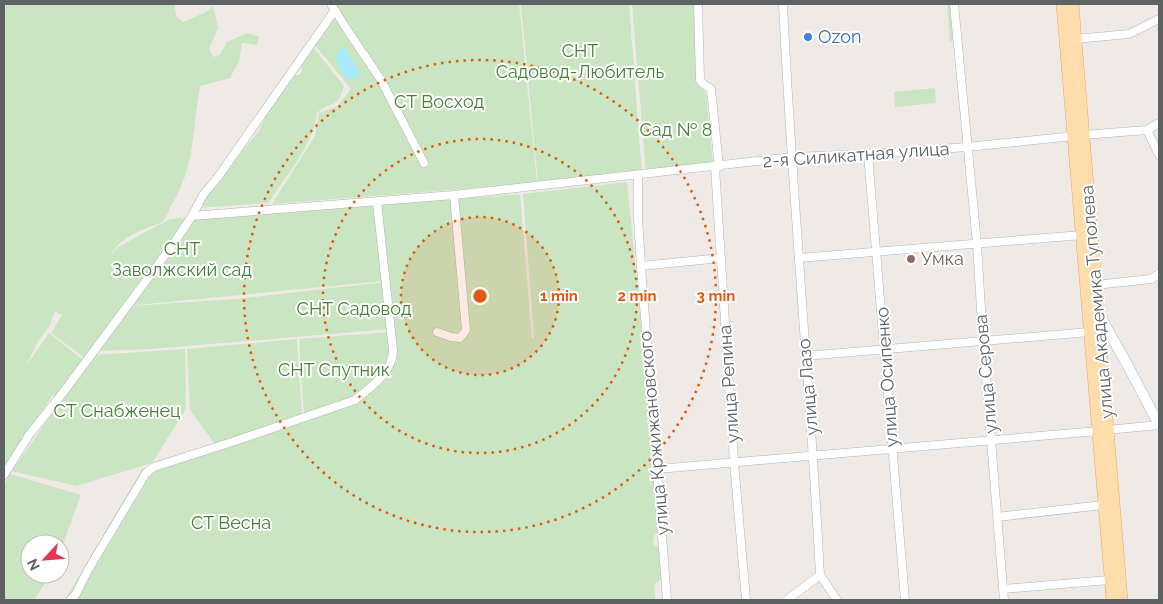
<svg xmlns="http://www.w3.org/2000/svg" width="1163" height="604" viewBox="0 0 1163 604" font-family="Raleway,sans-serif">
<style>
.green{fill:#cae5c2;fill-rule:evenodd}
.water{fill:#a7ebfc}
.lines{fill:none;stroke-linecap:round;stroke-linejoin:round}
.street-casing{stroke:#b0b4b7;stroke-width:9}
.secondary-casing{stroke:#b1b6b9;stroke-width:11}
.primary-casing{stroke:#eda560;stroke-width:12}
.street{stroke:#fff;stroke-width:8}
.secondary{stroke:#fff;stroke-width:10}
.primary{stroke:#fdddac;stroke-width:11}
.ring{fill:none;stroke:#e15910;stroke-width:2.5;stroke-dasharray:2.5 5}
.shop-dot{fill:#3f7fe0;stroke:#fff;stroke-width:2}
.education-dot{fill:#8d6e63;stroke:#fff;stroke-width:2}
.labels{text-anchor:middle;stroke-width:4;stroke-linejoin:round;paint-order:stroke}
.shop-label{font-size:18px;fill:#366cbe;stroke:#fff;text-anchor:start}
.park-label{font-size:18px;fill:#448237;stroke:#fff}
.street-label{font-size:18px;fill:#5d6265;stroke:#fff}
.education-label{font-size:18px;fill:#785e54;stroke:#fff;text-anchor:start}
.centre{fill:#e15910;stroke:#fff;stroke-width:2.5}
.ring-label{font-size:15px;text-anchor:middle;font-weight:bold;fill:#e15910;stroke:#fff;stroke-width:4;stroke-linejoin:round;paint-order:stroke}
</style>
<rect width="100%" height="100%" fill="#efeae5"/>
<path class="green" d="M4,4h170l3,13 6,5 23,-10 7,-6 5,22 -9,21 4,8 7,-2 7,-13 20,-9 12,4 -2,8 -15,-2 -3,18 -9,17 -30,8c-8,43 -4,79 -28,118 -3,5 -5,13 -9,17 -3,3 -10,4 -14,6 -17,7 -30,13 -39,29l8,-9 52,-28 205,-15 9,77 -258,25 -31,49 90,-6 1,60 -34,54 -76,23 -64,-15 48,-69 -7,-7 -49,71zM55,311l7,4 -11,18 34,25 -2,2 -34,-27 -23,33 12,-25 11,-14z
M335,4h184l18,179 -265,21 43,-68 4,-23 19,-7 13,-17 -36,-44z
M521,4h108l13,171 -104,8z
M632,4h64v75l10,15 7,69 -67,9z
M947,4h3l4,37h-4z
M309,42l35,44c-8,26 -12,13 -27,27 -3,30 -32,65 -49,90l-70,5 3,-8 58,-69 11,-25 16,-27 14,-5 2,-3 -1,-9z
M935,88l1,15 -41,4 -1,-15z
M627,182l15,151h1l16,198 -5,5 -1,8 6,4 2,32 -7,4 1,16h-590l77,-131 212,-64 26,-22 17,-22 -16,-156 139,-11 12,144h2l-11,-144z
M385,282l5,47 -239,20 -54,2 34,-45 105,-7z
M390,332l1,26 -17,23 -21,17 -49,17 -5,-76z
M297,339l5,76 -87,29 -25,-34 -3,-61z
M10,474l71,21 -21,57v-8h-30v30h21l-17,26h-30v-115z"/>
<path class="water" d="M343,46l18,28c-17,12 -19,-3 -25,-16z"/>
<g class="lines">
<g class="street-casing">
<path id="street" d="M331,4l15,24 35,52 43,83
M698,4l2,76 2,3 9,6 8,78
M783,4c9,190 27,381 37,571l-33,25
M954,4l23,240 6,97 21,259
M1075,39l54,-5 30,-15
M1147,130l12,25
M1083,135l64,-5 12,-7
M868,154l37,446
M715,167l19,295 12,138
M638,175v43l3,48 26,334
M192,216l262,-21 339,-38 75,-3 99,-7 107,-11
M799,258l283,-23
M641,266l80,-8
M1095,285l56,-6 8,-5
M437,332l14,5 9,1 6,-8 -12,-135
M805,356l285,-24
M1107,430l52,-5
M658,469l440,-38
M4,475l25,-40 33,-41 112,-151 18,-27 11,-21 15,-18 117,-167
M997,517l106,-12
M820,575l17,25
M1003,589l106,-9
M70,600l6,-6 12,-24 58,-97 8,-6 81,-26 120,-41c16,-13 38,-28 38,-50l-16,-148"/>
</g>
<g class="secondary-casing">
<path id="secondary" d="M1100,316l28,50 31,59"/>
</g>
<g class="primary-casing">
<path id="primary" d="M1062,4l50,596
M1073,4l49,596"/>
</g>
<use href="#street" class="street"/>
<use href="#secondary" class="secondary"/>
<use href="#primary" class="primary"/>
</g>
<circle cx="480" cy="296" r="79" fill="#e15910" fill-opacity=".12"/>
<g class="ring">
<circle cx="480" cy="296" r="79"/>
<circle cx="480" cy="296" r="157"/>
<circle cx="480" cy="296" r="236"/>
</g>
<circle class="shop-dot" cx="808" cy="37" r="5"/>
<circle class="education-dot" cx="911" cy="259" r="5"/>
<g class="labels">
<g class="shop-label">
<text x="818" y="43">Ozon</text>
</g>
<g class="park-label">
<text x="580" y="57">СНТ<tspan x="580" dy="21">Садовод-Любитель</tspan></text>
<text x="439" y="108">СТ Восход</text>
<text x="676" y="136">Сад № 8</text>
<text x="182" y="255">СНТ<tspan x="182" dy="21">Заволжский сад</tspan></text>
<text x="354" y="315">СНТ Садовод</text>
<text x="334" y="376">СНТ Спутник</text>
<text x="117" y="417">СТ Снабженец</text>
<text x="231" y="529">СТ Весна</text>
</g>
<g class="street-label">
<text transform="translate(856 155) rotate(-4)" y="6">2-я Силикатная улица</text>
<text transform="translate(1097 302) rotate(-95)" y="6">улица Академика Туполева</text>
<text transform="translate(986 374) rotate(-95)" y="6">улица Серова</text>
<text transform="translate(887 377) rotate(-94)" y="6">улица Осипенко</text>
<text transform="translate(729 384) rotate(-94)" y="6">улица Репина</text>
<text transform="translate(808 387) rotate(-95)" y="6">улица Лазо</text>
<text transform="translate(654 433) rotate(-95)" y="6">улица Кржижановского</text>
</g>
<g class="education-label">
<text x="921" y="265">Умка</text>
</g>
</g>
<circle cx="480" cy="296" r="8" class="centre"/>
<g class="ring-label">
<text x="559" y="301">1 min</text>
<text x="637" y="301">2 min</text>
<text x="716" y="301">3 min</text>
</g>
<rect width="1163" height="604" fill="none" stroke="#5d6265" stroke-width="10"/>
<g transform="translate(45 559) rotate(244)"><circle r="24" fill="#ffffff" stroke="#bec0c1"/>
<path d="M0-4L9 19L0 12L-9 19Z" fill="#e43650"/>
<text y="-8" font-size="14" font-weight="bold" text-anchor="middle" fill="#5d6265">N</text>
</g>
</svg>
